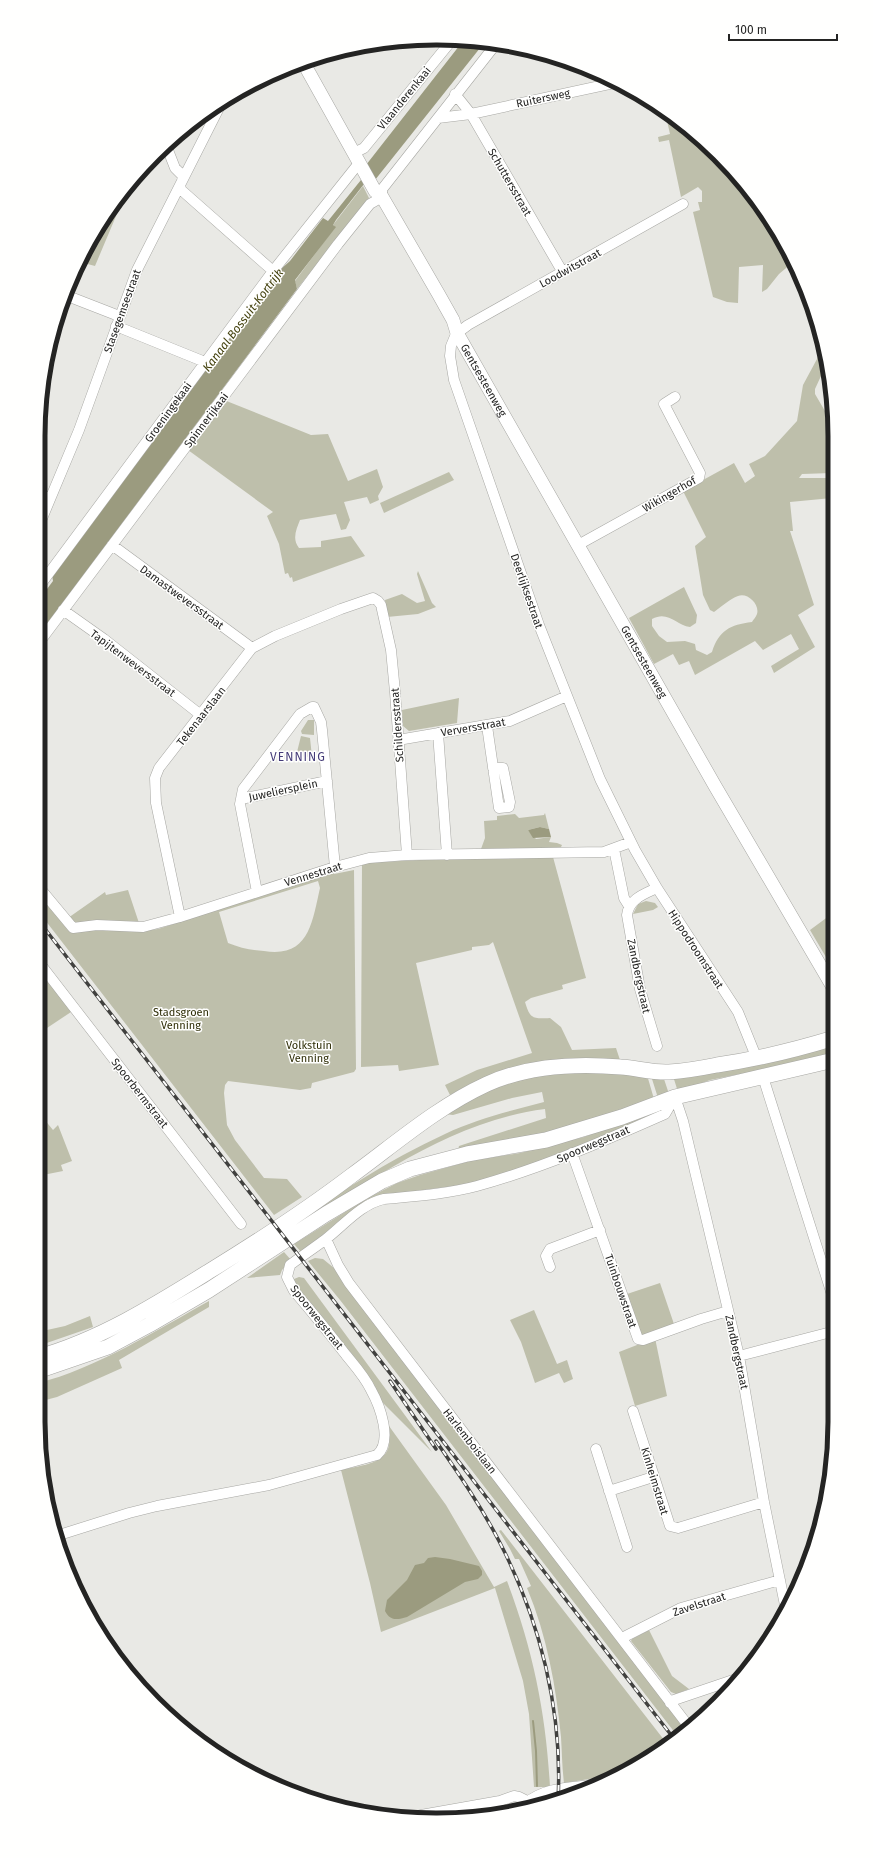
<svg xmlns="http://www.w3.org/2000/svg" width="873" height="1858" viewBox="0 0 873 1858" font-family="'Fira Sans',sans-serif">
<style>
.green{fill:#bebfab;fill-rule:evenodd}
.water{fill:#9b9b7f}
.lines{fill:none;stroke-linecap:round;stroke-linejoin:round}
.stream{stroke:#9b9b7f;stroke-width:2}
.minor-casing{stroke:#a7a7a3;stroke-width:11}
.major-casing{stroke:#a7a7a3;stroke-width:14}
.highway-casing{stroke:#a7a7a3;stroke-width:16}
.minor{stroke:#fff;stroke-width:10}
.major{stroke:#fff;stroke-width:13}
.highway{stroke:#fff;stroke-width:15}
.rail-casing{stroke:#41413f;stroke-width:3.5}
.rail{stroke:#fffffe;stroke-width:2;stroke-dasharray:6;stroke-linecap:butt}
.labels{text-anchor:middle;stroke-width:3;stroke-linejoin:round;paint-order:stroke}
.street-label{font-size:11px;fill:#242423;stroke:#fffffe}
.park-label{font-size:11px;fill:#2f2e07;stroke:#fffffe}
.water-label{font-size:12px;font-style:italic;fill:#454310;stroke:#fffffe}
.neighbourhood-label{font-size:12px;letter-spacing:1px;fill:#443b78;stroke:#fffffe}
.rim{fill:none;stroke:#242423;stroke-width:5}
</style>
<rect width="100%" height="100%" fill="#e9e9e5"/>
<path class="green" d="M665,112l18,12v4l2,-1 68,67 39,69 -13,11 -12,15 -5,3 1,-27 -24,2 -1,36 -11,-1 -14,-5 -20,-85 7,-2 -2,-8h4v-11l-4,-4 -17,10 -12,-57 -10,2 -1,-5 12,-3z
M363,186l6,12 -72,91 -2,-8 40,-54 -2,-2z
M112,207l7,2 -24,57 -15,-4 25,-47z
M815,321l11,44 -11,24v5l17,29v50l-30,1 -3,4h33v20l-42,4 3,29h-3l24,74 -16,10 17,32 -41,26 -3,-7 28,-17 -8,-15 -28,16 -8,-9 -60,34 -6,-14 -10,4 -6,-11 -19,10 -25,-46 55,-31 13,28 -1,8 -6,4c-14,-2 -22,-17 -38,-8v7l7,10 8,6 18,-1 10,3 1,6 11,5 5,-3c7,-22 18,-27 40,-30 1,-2 4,-5 5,-8 3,-10 -10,-22 -19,-18 -8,3 -17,11 -24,16l-4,-2 -7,-15 -8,-49 11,-9 -23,-46 51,-28 11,20 10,-7 -6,-12 16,-8 32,-35 6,-36 14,-26 2,-7z
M224,400l87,35 17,-1 20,47 29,-12 6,18 -5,9 1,4 -9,4 -3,-7 -23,5 6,18 -4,9 -5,1 -5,-16 -36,6c-4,10 -8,19 -1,28l22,-1v-6l30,-5 14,20 -72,26 -1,-5 -2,1 -2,-5 -3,1 -6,-30 -12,-28 6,-4 -85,-62z
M449,472l5,8 -70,33 -4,-10z
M418,571l14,32 4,4 -18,7 -31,3 -2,-17 17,-6 15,9 8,-2 -8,-27z
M459,698l-2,25 -48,8 -6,-5 -1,-16z
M308,720h6v15l-12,-1 -1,-3z
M301,736l9,2 2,19 -16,-1z
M545,813l4,16 -9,-2 -12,3 8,9 15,-2 -2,5 8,1 5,2 -2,4h-79l4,-11 -1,-17 13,-1v-4l18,-2 4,4 25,-3z
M553,857l33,121 -24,7 1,4 -32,9 -6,4c5,17 8,17 25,16l11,9 11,23 44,-2 4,12 -148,23 -22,12 -5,-10 32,-15 55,-17 -39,-111 -4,3 -17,2v3l-56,13 23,102 -40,6 -1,-6 -37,2 1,-204 77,-4z
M354,870l2,199 -2,3 -42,11 -1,5 -11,2 -72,-9 -3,4 -1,8 3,32 8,15 29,38 23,1 15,18 -28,18 -236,-304v-19l30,38c11,5 22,-2 33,-3 20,-1 38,5 57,2l176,-57v2zM318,881l2,7c-8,35 -11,70 -56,63 -13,-1 -24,-3 -36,-8l-9,-31z
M128,890l11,33 -42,-2 -19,3 -4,-1 -6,-5 37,-26 1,3z
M646,901l9,2 3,4 -5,3 -20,4 5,-10z
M833,913v56l-23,-39z
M47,977l24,35 -33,22v-51z
M834,1044v8l-38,11 -86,17 -32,12 -5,-16z
M572,1072l75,3 7,24 -82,29 -114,22 1,-4 6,-2 81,-26 -1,-9c-95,12 -180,75 -258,125l-4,-4c53,-35 105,-70 162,-96 32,-15 65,-23 99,-32l-2,-10 -30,6 -59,17 -8,-1c20,-11 39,-23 60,-31 22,-7 44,-9 67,-11z
M663,1076l6,18 -11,4 -6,-19z
M657,1109l1,3 -110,47 -78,25 -86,11 -83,57 -7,-8 72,-45 2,1v-2l29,-15 23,-8 50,-14 50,-8 64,-16z
M44,1119l9,11 5,-5 14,36 -11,4 2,6 -25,5v-51z
M284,1252l7,8 -9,10 -2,5 -33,3z
M315,1258l8,1 11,9 353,462 -8,8 -339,-438 -32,-39z
M299,1277l5,1 128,174 -55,-55 -82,-112 -1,-6z
M660,1283l15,44 -34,11 -17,-43z
M209,1301v6l-90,53 3,8 -65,29 -19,5v-19c57,-14 119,-53 171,-82z
M534,1310l23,54 10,-4 6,19 -9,4 -5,-10 -24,10 -14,-41 -11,-22z
M90,1316l3,11 -55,19v-14l27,-6z
M655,1338l12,58 -32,10 -16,-54z
M387,1426h2l57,79 48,82 13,-6c26,69 39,132 43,206h-16l-5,-73 -6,-33 -28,-93 -114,44 -11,-49 -29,-113c15,-4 45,-5 48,-25 1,-6 -1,-13 -2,-19z
M501,1530l167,215 -32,22 -16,7 -56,9c-2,-16 -2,-31 -3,-46 -5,-51 -14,-101 -34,-149l4,-2 -12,-27h-4l-5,-10 -11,-18z
M649,1630l23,46 17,13 -13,5 -5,-2 -40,-51 1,-2z"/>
<path class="water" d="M463,41l21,2 -109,137 -4,-5 -35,45 -3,5 3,2 -41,53 2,9 -259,347v-35l15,-20 -1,-6 229,-306 9,-8 33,-43 5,3 41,-51 -3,-5z
M540,827l9,2 2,8 -18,1 -5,-8z
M435,1557l15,2 29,7 3,5v4l-4,4 -13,3 -58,35c-10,3 -17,4 -22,-6l2,-11 20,-20 8,-15 9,-2 4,-5z"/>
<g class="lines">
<path class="stream" d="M533,1721l3,30 1,35"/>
<g class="minor-casing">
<path id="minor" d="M455,94l16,20 91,157
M438,118l33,-4 143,-31
M166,145l9,23 9,9
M354,153l10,-5 88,-108
M179,188l94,83
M381,195l2,-7 113,-144
M683,204l-215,121 -12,9 -5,12 -1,10 4,24 85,245 61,154 35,71 22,38 81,124 19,47
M65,295l54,21
M116,326l89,36
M38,493l12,6
M38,528l41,-98 58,-160 85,-168
M112,545l140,103
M578,545l121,-67 1,-5 -36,-69 11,-7
M38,588l235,-317 86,-108
M63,610l41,29 98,77
M38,644l300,-400 32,-40 7,-4
M487,726l12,82 10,-1 1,-5 -7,-34h-10
M438,733l9,122
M398,740l112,-19 57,-25
M241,799l86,-18
M614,849l10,49 5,8
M38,886l35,42 24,-3 46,2 37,-10 155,-50 34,-9 38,-3 197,-3 27,-10
M657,888c-13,6 -28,11 -30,27l13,74 17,57
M257,892l-17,-88 3,-15 57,-75 12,-7h2l7,15 1,8 13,137
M180,917l-24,-114 -1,-25 4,-10 93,-120 23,-12 66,-27 32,-11 5,3 3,4 10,45 4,42 12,163
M38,961l203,263
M763,1077l72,227
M675,1097l8,24 56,235 25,146 22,108
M572,1153l66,186 5,1 58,-21 27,-8
M326,1239l12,26 11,18 341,445
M550,1267l-4,-11 4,-7 50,-19
M739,1356l96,-25
M633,1411l37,115 8,2 86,-26
M596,1449l31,98
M609,1491l44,-14
M56,1536l73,-23 28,-7 112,-21 108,-30c16,-14 3,-49 -6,-65 -6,-13 -16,-24 -25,-35 -17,-22 -34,-43 -52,-64l-7,-14 3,-12c12,-9 24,-17 36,-26 18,-14 35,-35 58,-40 31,-3 63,-5 93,-13 65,-18 127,-45 188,-72l10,-17
M622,1638l59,-30 99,-28
M670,1703l4,-3 68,-23
M526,1803c21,-17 47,-15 72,-19
M415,1818l6,-3 79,-14 14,-5 5,1 6,3 1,9"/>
</g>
<g class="major-casing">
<g id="major">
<path id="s1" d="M303,62l72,129 6,4 58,100 14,25 4,13 258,453 119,203"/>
</g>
</g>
<g class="highway-casing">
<path id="highway" d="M38,1357c61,-17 117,-52 170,-85 49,-30 97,-61 143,-96 44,-32 86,-69 136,-92 42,-19 88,-21 134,-17 16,1 32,6 48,5 16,-1 33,-4 48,-7 40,-6 78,-15 117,-27
M38,1371l70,-24 41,-22 60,-35 117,-76 56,-33 28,-12 57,-15 79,-14 76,-23 53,-20 159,-37"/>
</g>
<use href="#minor" class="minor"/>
<use href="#major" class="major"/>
<use href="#highway" class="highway"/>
<g class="rail-casing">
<path id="rail" d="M38,920l637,820
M390,1381l46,68
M436,1441c22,32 45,65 63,100 41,79 64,170 59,260"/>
</g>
<use href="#rail" class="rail"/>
</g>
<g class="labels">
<g class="street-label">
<text transform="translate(404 98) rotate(-51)" y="4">Vlaanderenkaai</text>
<text transform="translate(543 98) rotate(-12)" y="4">Ruitersweg</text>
<text transform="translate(510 182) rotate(60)" y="4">Schuttersstraat</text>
<text transform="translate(570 268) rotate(-29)" y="4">Loodwitstraat</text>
<text transform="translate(122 311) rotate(-70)" y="4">Stasegemsestraat</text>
<text dy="4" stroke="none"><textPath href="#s1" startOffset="367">Gentsesteenweg</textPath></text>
<text transform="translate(168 412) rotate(-54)" y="4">Groeningekaai</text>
<text transform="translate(206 420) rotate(-53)" y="4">Spinnerijkaai</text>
<text transform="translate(669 494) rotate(-30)" y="4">Wikingerhof</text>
<text transform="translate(527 591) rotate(71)" y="4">Deerlijksestraat</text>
<text transform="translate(182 597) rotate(36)" y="4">Damastweversstraat</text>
<text dy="4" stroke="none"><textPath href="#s1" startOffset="691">Gentsesteenweg</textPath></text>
<text transform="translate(133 663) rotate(37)" y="4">Tapijtenweversstraat</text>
<text transform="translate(201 716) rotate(-52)" y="4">Tekenaarslaan</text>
<text transform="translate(397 725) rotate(-94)" y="4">Schildersstraat</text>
<text transform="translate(473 727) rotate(-10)" y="4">Verversstraat</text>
<text transform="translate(283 790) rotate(-12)" y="4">Juweliersplein</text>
<text transform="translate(313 874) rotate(-17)" y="4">Vennestraat</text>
<text transform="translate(696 949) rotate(57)" y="4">Hippodroomstraat</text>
<text transform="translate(639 976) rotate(78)" y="4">Zandbergstraat</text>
<text transform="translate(140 1093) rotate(52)" y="4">Spoorbermstraat</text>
<text transform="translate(593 1144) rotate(-23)" y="4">Spoorwegstraat</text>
<text transform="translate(621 1291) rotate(71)" y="4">Tuinbouwstraat</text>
<text transform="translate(317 1317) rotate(52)" y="4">Spoorwegstraat</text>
<text transform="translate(737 1352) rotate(78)" y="4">Zandbergstraat</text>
<text transform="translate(470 1441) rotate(52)" y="4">Harlemboislaan</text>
<text transform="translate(655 1481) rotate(73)" y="4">Kinheimstraat</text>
<text transform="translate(699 1604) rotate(-18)" y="4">Zavelstraat</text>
</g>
<g class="park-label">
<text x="181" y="1016">Stadsgroen<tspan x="181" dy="13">Venning</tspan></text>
<text x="309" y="1049">Volkstuin<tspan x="309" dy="13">Venning</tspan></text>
</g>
<g class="water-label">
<text transform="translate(243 320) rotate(-53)" y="4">Kanaal Bossuit-Kortrijk</text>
</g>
<g class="neighbourhood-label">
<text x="298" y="761">VENNING</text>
</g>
</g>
<path d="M0 0H873V1858H0ZM436 45H437A391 391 0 0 1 828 436V1422A391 391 0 0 1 437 1813H436A391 391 0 0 1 45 1422V436A391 391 0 0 1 436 45Z" fill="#fffffe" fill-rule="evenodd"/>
<path class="rim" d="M436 45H437A391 391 0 0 1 828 436V1422A391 391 0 0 1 437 1813H436A391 391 0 0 1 45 1422V436A391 391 0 0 1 436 45Z"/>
<path d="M729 34v6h108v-6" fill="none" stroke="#242423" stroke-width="2"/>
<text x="735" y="34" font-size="12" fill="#242423" stroke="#fffffe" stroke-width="3" paint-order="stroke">100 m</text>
</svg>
